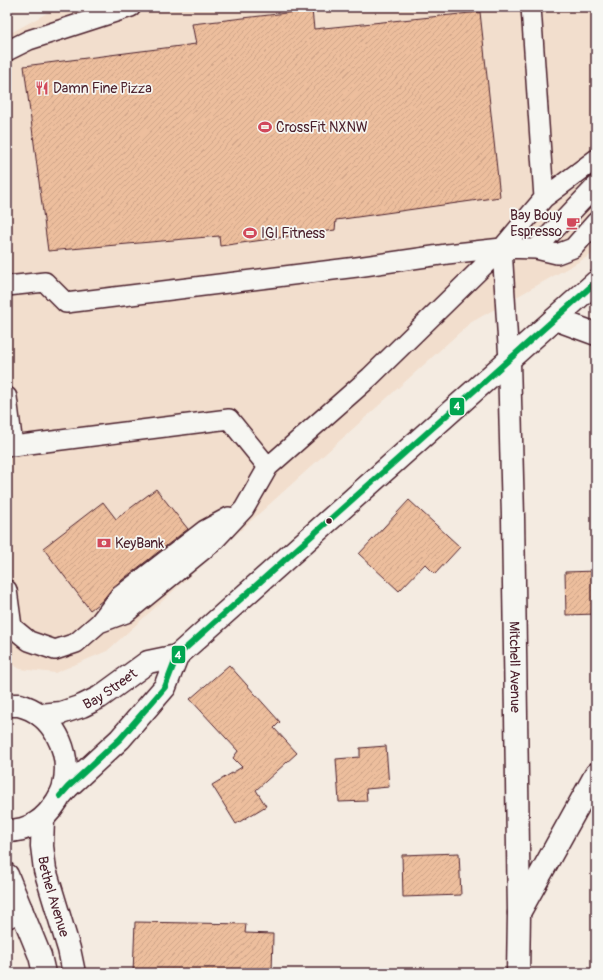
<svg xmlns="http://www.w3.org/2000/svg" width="603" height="980" viewBox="0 0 603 980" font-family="Pangolin,sans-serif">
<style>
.built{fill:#f2decd}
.building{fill:url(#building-hatch);stroke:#4a1f2b}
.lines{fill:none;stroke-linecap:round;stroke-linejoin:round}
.service-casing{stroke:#4a1f2b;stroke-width:22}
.minor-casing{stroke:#4a1f2b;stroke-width:25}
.tertiary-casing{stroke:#4a1f2b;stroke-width:25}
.secondary-casing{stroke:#4a1f2b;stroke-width:25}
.primary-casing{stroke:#4a1f2b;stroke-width:25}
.service{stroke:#f6f6f2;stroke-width:19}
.minor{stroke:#f6f6f2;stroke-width:22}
.tertiary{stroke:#f6f6f2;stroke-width:22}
.secondary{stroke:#f6f6f2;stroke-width:22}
.primary{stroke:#f6f6f2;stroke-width:22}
.bus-1-casing{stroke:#f6f6f2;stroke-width:9}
.bus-1{stroke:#00a651;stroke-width:6}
.bus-dot{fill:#4a1f2b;stroke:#f6f6f2;stroke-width:1.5}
.labels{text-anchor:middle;stroke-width:3.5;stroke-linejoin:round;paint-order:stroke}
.poi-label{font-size:14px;fill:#4a1f2b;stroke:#f6f6f2;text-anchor:start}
.street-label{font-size:14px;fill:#4a1f2b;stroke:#f6f6f2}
.line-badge{stroke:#f6f6f2;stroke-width:1.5}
.badge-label{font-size:11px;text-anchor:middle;font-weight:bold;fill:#fff}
</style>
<defs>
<pattern id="building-hatch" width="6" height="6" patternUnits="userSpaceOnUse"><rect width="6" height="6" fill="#edbe9d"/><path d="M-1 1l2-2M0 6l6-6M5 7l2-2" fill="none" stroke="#cda387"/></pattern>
</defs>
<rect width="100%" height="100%" fill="#f4ebe1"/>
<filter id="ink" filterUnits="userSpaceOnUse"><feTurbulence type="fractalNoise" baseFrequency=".025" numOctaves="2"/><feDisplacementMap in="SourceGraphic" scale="8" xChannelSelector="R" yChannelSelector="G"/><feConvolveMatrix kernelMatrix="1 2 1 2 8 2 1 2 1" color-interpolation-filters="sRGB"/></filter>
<g filter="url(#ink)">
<path class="built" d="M58,7h538v245l-126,71 -363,328 -52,22 -35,-4 -13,-8v-626z"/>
<path class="building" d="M312,10l2,19 166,-17 20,185 -164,23 -1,10 -115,16 -1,-10 -171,15 -24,-185 172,-22 -4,-20z
M156,489l32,40 -75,58 -11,14 -12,9 -47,-62 60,-46 13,17z
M409,500l51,47 -25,27 -10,-10 -26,27 -40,-37z
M596,571v43l-30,1 -1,-43z
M229,665l51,57 -6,6 23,25 -41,37 10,16 -30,18 -24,-39 30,-18 -9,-9 5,-7 -48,-52z
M386,746l3,41 -23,2 1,12 -28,1 -3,-43 24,-2v-9z
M459,853l2,42 -58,2 -1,-42z
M135,922l111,2 -1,9 28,1 -1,39h-139z"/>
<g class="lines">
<g class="service-casing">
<path id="service" d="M531,7l13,191 52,-39
M7,51l22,-11 102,-33
M536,249l60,-63
M7,286l38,-4 21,21 291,-36 90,-13 55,-6
M509,361l-7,-113 42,-50
M7,397l6,49 216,-27 39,48 -24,42 -31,33 -87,71 -27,10
M268,467l102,-90 132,-129 34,1 21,5 16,-6 23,-26
M7,590l5,37 17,14 26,9 21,-7 23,-20 21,-27 85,-66 24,-13"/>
</g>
<g class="minor-casing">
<path id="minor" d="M555,319l41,15
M519,913l77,-139
M7,917l14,-8"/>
</g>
<g class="tertiary-casing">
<g id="tertiary">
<path id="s1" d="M509,361l4,156 6,396 -1,60"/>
</g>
</g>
<g class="secondary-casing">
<g id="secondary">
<path id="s2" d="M40,715l21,-2 21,-7 18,-9 48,-35 29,-6"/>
<path d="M60,796l8,-9 52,-48 45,-52 12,-31 419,-374"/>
</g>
</g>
<g class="primary-casing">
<g id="primary">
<path d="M7,705c4,0 8,0 12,0 34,8 53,47 45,80 -1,6 -4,11 -7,16 -12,19 -27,30 -50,30"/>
<path id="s3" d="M43,819l-1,27 3,24 24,79 5,24"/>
<path d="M7,875l33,81 4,17"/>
</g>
</g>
<use href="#service" class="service"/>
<use href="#minor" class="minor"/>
<use href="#tertiary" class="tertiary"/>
<use href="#secondary" class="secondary"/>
<use href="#primary" class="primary"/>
<g class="bus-1-casing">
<path id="bus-1" d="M60,796l8,-9 52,-48 45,-52 12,-31 419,-374"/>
</g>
<use href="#bus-1" class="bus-1"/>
</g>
</g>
<defs>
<g id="restaurant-bare" transform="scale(1.08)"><path d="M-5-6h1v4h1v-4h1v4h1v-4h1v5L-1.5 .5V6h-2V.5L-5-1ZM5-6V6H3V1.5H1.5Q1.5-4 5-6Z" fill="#d1495b" stroke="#f6f6f2" stroke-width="2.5" paint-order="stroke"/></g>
<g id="stadium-bare" transform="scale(1.08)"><path d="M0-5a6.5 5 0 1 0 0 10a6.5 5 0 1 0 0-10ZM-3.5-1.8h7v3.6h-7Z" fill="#d1495b" stroke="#f6f6f2" stroke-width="2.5" paint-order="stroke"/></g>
<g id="cafe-bare" transform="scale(1.08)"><path d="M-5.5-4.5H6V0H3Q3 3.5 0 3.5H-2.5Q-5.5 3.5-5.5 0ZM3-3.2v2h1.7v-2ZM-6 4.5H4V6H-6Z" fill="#d1495b" stroke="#f6f6f2" stroke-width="2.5" paint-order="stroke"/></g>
<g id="bank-bare" transform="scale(1.08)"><path d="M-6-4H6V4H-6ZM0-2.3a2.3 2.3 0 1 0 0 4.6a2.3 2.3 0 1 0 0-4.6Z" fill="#d1495b" stroke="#f6f6f2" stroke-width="2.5" paint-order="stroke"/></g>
</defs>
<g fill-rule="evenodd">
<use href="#restaurant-bare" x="42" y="88"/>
<use href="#stadium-bare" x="265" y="127"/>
<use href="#cafe-bare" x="573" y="223"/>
<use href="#stadium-bare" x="250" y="233"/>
<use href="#bank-bare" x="104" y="543"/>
</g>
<circle class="bus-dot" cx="329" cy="521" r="3.5"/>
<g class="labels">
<g class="poi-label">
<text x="53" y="93">Damn Fine Pizza</text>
<text x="276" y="132">CrossFit NXNW</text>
<text x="562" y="220" text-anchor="end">Bay Bouy<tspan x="562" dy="16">Espresso</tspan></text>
<text x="261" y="238">IGI Fitness</text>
<text x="115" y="548">KeyBank</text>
</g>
<g class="street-label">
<text dy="5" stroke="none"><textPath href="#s1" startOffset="306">Mitchell Avenue</textPath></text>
<text dy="5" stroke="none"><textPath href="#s2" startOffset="76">Bay Street</textPath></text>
<text dy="5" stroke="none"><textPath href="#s3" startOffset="79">Bethel Avenue</textPath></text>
</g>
</g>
<g class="line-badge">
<rect x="449" y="397" width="16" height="19" rx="4" fill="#00a651"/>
<rect x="171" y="645" width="15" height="19" rx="4" fill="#00a651"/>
</g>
<g class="badge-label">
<text x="457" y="410">4</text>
<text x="178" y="659">4</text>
</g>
<rect width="603" height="980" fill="none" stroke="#f6f6f2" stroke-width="24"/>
<rect x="12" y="12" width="579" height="956" fill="none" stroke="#4a1f2b" stroke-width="1.5" filter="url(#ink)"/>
</svg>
